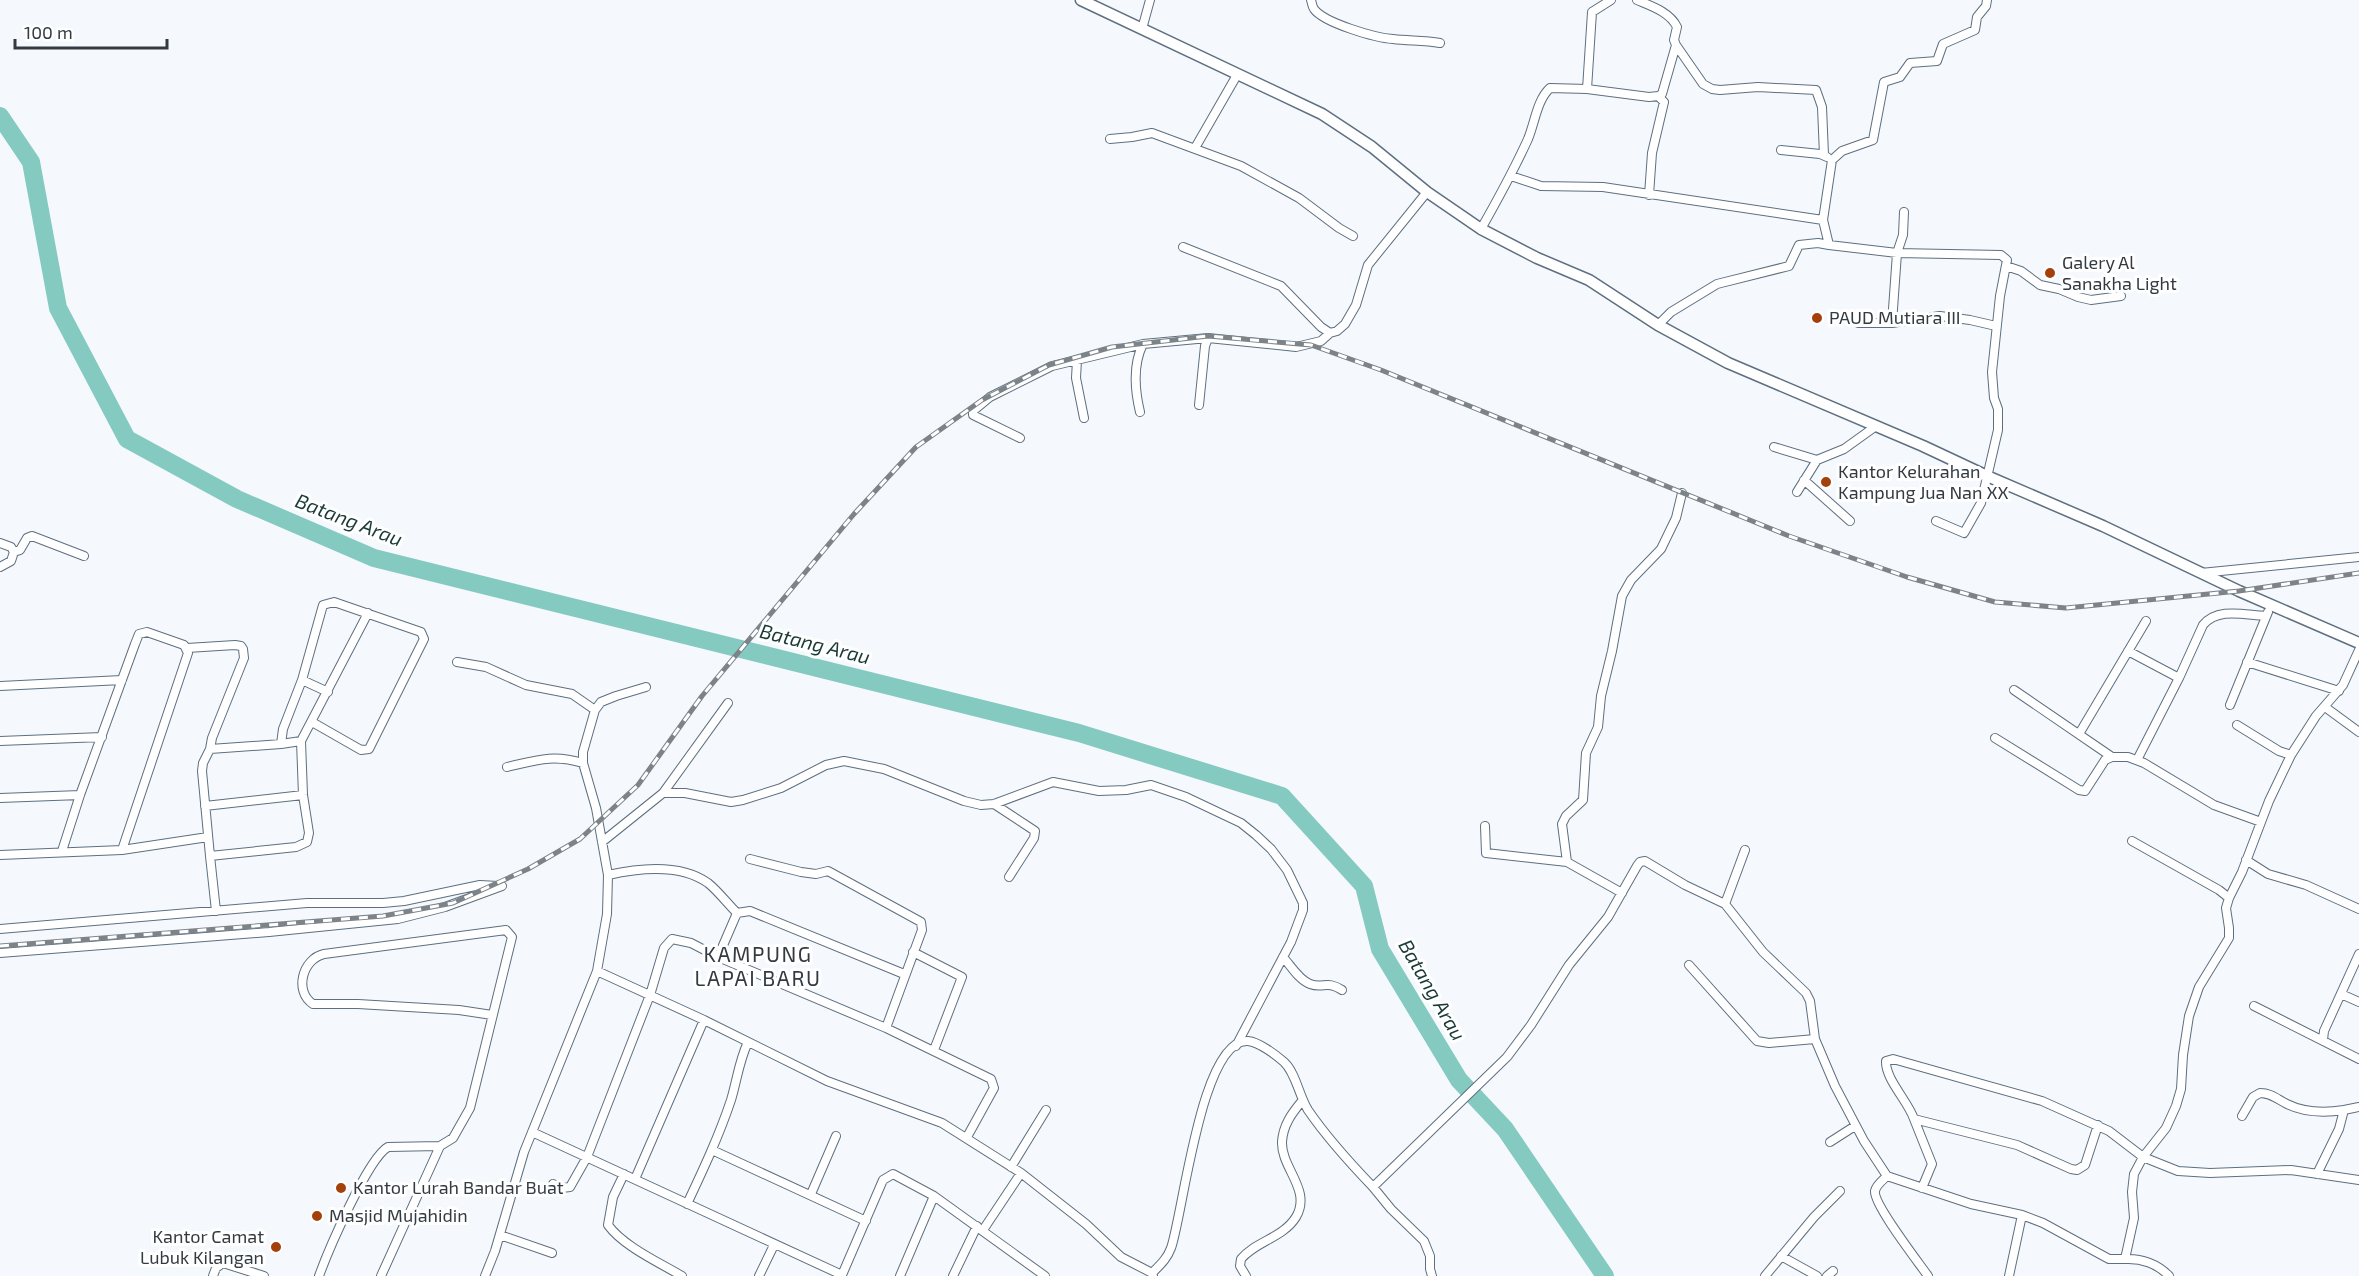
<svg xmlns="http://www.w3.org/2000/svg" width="2359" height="1276" viewBox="0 0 2359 1276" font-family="'Exo 2',sans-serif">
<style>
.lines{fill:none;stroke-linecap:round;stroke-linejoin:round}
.river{stroke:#85cac0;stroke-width:18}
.minor-casing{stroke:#5d6f80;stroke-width:10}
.tertiary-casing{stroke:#5d6f80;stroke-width:13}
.minor{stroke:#fff;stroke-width:8}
.tertiary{stroke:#fff;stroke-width:10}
.rail-casing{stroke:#7c8389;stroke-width:5}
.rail{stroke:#fff;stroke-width:3;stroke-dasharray:9;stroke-linecap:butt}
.poi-dot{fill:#a4410a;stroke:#fff;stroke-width:2}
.labels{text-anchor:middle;stroke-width:6;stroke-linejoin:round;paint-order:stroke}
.poi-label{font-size:18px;fill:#333b42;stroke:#fff;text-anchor:start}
.water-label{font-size:20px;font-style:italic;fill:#193a36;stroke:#fff}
.quarter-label{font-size:21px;letter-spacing:1.5px;fill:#333b42;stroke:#fff}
</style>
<rect width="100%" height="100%" fill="#f5f9fd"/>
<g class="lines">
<path class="river" d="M0,116l31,46 27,146 69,131 110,60 137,59 705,175 203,63 82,90 16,63 79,131 46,49 100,147"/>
<g class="minor-casing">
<path id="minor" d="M1311,0c1,3 1,6 3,9 10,14 62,29 79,30 16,2 31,1 47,4
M1637,0c14,6 33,12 40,27l-3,13 2,5 -14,49 -4,2
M1142,29l8,-29
M1676,45l27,39 9,5 8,1 38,-3 58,3 6,17 2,48
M1587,89l5,-77 19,-12
M1110,139l22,-2 20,-4 89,33 58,32 40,30 14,8
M1195,148l42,-73
M1781,150l39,4 7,3
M1511,176l30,10 62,1 220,33
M1481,229c17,-30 33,-59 47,-90 7,-17 9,-39 22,-51l37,1 62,8 9,-1 6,6 -12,51 -3,42
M1183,247l98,39 40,41 9,6
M2006,266l15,5 19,14 19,4 19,8 13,3 30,-4
M1858,323h34l5,-70 6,-18 1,-23
M1892,323l48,-7 30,4 26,6
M1658,325l13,-13 46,-28 72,-18 10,-21 19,-2 11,2
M1077,360l-1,18 8,40
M1199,405l6,-59 3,-8
M1140,412c-5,-21 -7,-48 3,-68l65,-6 88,9 25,-6 9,-8 7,-2 8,-7 11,-19 12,-40 59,-73
M1020,438l-47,-23v-4l17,-14 62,-31 91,-22
M1774,447l43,13
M1804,480l46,41
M1797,492l20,-32 27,-11 32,-23
M1936,521l28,12 17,-30 17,-73v-21l-4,-11 -2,-26 8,-76 7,-36 -6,-5 -104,-2 -68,-8 -6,-25 9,-60 10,-9 31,-11 11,-58 16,-5 10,-14 27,-2 6,-17 32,-14 2,-13 9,-11 1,-6
M0,543l11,4 3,5 -3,9 -11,6
M14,552l6,-2 7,-12 5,-2 52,20
M2201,573l158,-16
M187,648l48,-3 6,1 2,3 1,9 -32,80 -2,11
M2128,651l51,27
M457,662l29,5 40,18 46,9 23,16
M2247,662l92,29
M302,680l26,12
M0,686l122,-6
M2014,690l98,67
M2230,705l38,-93
M2325,707l34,25
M2237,725l42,26 12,4
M2079,734l67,-113
M1995,738l84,52 6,1 20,-31 7,-3h16l16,6 70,42 47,17
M0,741l102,-4
M301,741l-20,3 2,-15 19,-49 21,-75 11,-3 87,30 3,7 -55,110 -8,1 -49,-28
M2137,760l42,-82 24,-53c15,-18 41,-10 63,-9
M507,767c30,-7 46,-13 76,-4
M663,793l65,-90
M0,798l80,-3
M994,804l41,27 -1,7 -25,39
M205,806l98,-11
M1485,826l1,27 81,9
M2132,841l87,49 10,8
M602,842l61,-49h22l46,9 12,-2 38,-12 45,-23 18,-4 40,8 80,32 17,4 13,-1 59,-22 46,9 27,-1 25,-5 35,12 55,26 15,12 15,14 16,21 16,33v7l-12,32 -55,104
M62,851l18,-56 55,-151 4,-10 8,-2 37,13 4,8 -66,197
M0,855l122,-5 86,-13
M210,856l-8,-85 1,-8 7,-14 71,-5
M750,859l51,13 15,2 12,-3 93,51 1,8 -36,98
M2246,860l22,14 38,11 53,24
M608,875c31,-7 72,-12 100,8 10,8 19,20 29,30
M1622,893l-55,-31 -5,-38 4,-8 17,-16 3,-47 12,-26 3,-31 11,-45 10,-55 9,-16 30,-31 15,-31 6,-25
M1725,904l20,-54
M216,911l-6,-55 86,-9 11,-5 2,-9 -6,-38 -2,-54 67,-128
M0,929l307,-26h76l21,-2 76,-16 18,1
M913,952l49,25 -28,73
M0,953l269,-21 129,-13 47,-12 57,-21
M718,957l19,-44 13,-2 154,63
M1283,957c8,9 16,23 27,27 13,5 17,-4 32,6
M1689,965l68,76 12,2 46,-4
M597,971l107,49 123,61 115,42 79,50 65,51 35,33 31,16
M2341,994l18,8
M2254,1006l105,53
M2323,1040l1,-9 35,-77
M2344,1110l15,-3
M2242,1116l11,-19 7,-4c11,0 17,6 27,11 18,9 37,9 57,6l-5,19 -22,45
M1914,1119l18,45 -10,24
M2098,1125l-13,40 -8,5 -6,-1 -54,-24 -103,-26c-6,-18 -29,-40 -28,-58l7,-2 149,42 67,30 34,26 35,14 32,2 81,-3 68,10
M532,1132l310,143 41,-95 10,-6 41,22 111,80
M1830,1142l25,-16
M712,1150l154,71
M1011,1167l35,-57
M624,1174l-11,23 -5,28c15,21 52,38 74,51
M1887,1176c-4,4 -11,9 -12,15 -2,13 44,72 53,85
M635,1179l69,-159
M553,1184l9,4 8,-1 17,-30 63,-162 14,-47 8,-9 19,4 27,14 168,71 105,51 3,9 -27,49
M1373,1187l18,22 33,32 6,15v13l2,7
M811,1194l25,-58
M687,1204c16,-34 32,-68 44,-104 6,-20 8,-39 17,-58
M983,1230l38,-57
M500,1235l52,18
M1781,1256l36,20
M2125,1259c16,-1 33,5 44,17
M213,1276l3,-8 7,-5 41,13
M319,1276c9,-25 49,-118 69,-129l52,-1
M381,1276l59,-130 13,-8 17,-30 42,-171 -6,-7 -182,24c-22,5 -30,38 -11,50h45l101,6 33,5
M485,1276l10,-25 29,-99 73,-181 10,-57 1,-39 -12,-67 -13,-45v-11l12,-42 6,-8 15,-6 30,-9
M759,1276l15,-31
M900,1276l34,-80
M953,1276l24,-50
M1153,1276l-1,-3c8,-8 15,-14 19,-25 12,-33 30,-210 77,-207 11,1 28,14 36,21 12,11 15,34 24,48 19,28 42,53 65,77l134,-130 24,-32 38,-60 39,-48 29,-51 3,-4 5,-1 40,24 40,19 38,48 43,41 4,8 5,38 20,47 29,55 23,35 84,28 51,11 21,8 66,36h16l9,-41 -2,-26 2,-18 9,-17 23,-29 10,-22 5,-17 2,-34 6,-39 10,-29 30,-49v-10l-3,-20 3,-10 13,-26 27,-71 22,-46 25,-39 27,-31 16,-35
M1246,1276l-6,-10 1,-7c15,-18 42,-21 55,-42 16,-27 -15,-49 -14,-75 1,-17 10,-29 20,-41
M1765,1276l49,-59 26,-26
M1827,1276l6,-5
M2009,1276l13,-61"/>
</g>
<g class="tertiary-casing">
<path id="tertiary" d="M1081,0l241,114 50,33 55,45 54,37 56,29 52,22 69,45 70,38 195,83 64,30 116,50 136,65 120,52"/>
</g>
<use href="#minor" class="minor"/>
<use href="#tertiary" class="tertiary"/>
<g class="rail-casing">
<path id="rail" d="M0,946l383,-30 70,-13 75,-34 52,-30 58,-54 64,-89 152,-182 62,-67 66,-47 67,-35 63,-18 96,-11 103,9 70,25 408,166 118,41 88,25 71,6 173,-17 120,-18"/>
</g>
<use href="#rail" class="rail"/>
</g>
<g class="poi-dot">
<circle cx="2050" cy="273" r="6"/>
<circle cx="1817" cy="318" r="6"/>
<circle cx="1826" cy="482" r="6"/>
<circle cx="341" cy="1188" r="6"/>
<circle cx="317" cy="1216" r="6"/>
<circle cx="276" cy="1247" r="6"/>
</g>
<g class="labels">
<g class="poi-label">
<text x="2062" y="269">Galery Al<tspan x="2062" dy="21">Sanakha Light</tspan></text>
<text x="1829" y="324">PAUD Mutiara III</text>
<text x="1838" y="478">Kantor Kelurahan<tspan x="1838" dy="21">Kampung Jua Nan XX</tspan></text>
<text x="353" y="1194">Kantor Lurah Bandar Buat</text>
<text x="329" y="1222">Masjid Mujahidin</text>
<text x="264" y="1243" text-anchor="end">Kantor Camat<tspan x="264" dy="21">Lubuk Kilangan</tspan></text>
</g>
<g class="water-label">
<text transform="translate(349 520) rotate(21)" y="7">Batang Arau</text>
<text transform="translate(815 644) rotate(14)" y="7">Batang Arau</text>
<text transform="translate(1432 990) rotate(60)" y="7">Batang Arau</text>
</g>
<g class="quarter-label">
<text x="758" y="962">KAMPUNG<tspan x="758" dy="24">LAPAI BARU</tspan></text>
</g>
</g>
<path d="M15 39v9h152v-9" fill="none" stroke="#333b42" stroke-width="3"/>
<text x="24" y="39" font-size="18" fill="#333b42" stroke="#ffffff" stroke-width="4.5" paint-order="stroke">100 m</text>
</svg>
